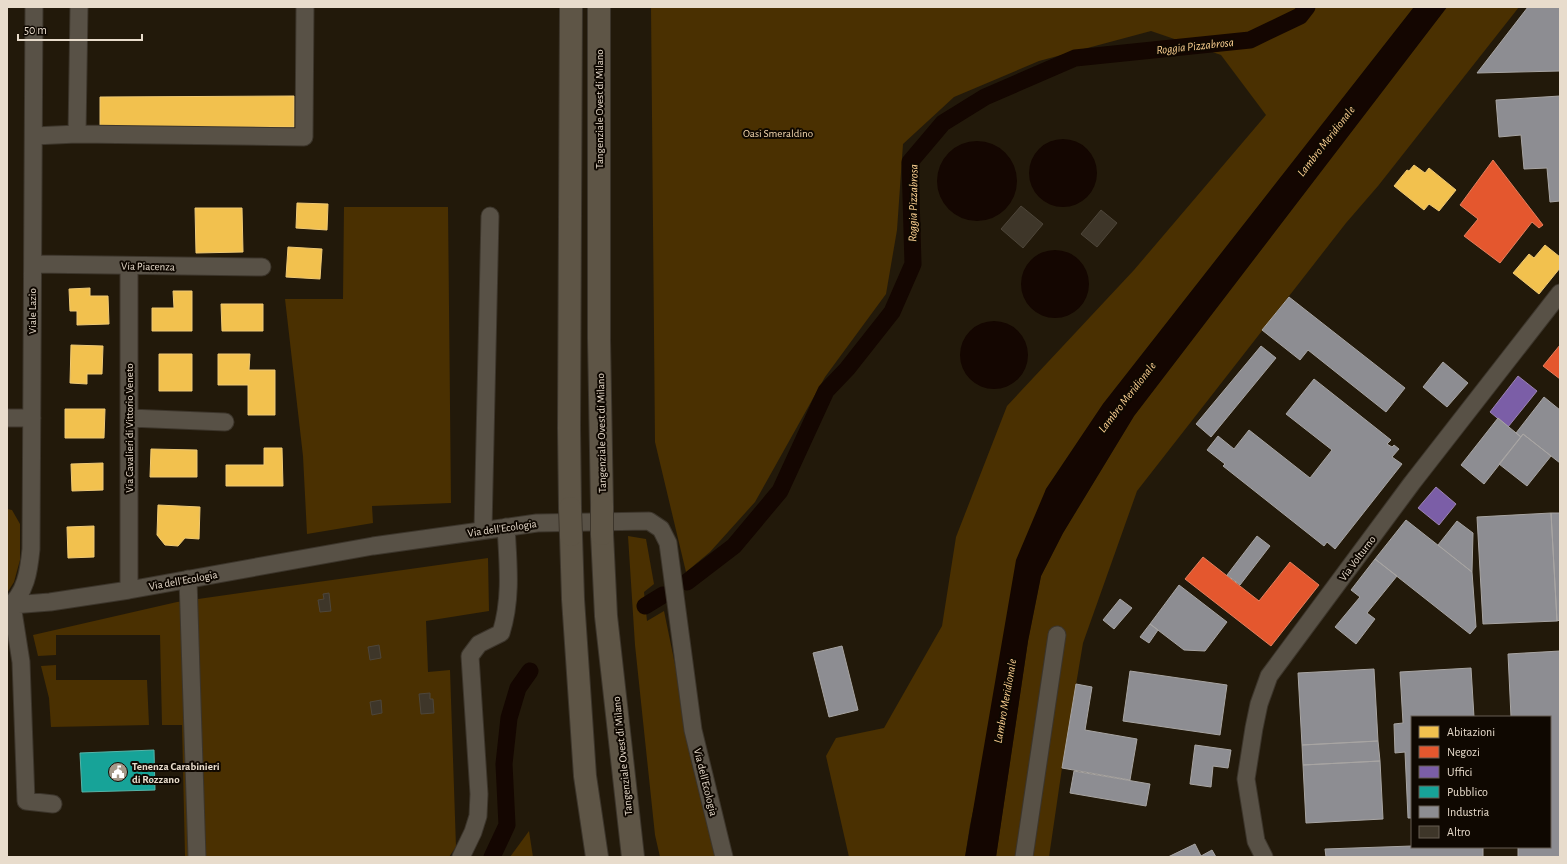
<svg xmlns="http://www.w3.org/2000/svg" width="1567" height="864" viewBox="0 0 1567 864" font-family="'Alegreya Sans',sans-serif">
<style>
.green{fill:#4a3001}
.water{fill:#140601}
.homes{fill:#f2c14e;stroke:#efc974}
.shops{fill:#e4572e;stroke:#e57f5d}
.offices{fill:#7b5ea7;stroke:#9c84b2}
.public{fill:#17a398;stroke:#56b4a8}
.industry{fill:#8d8d92;stroke:#a8a5a3}
.lines{fill:none;stroke-linecap:round;stroke-linejoin:round}
.canal{stroke:#140601;stroke-width:17}
.building{fill:#3e3629;stroke:#4e463a}
.minor-casing{stroke:#3c352b;stroke-width:19}
.highway-casing{stroke:#3c352b;stroke-width:24}
.minor{stroke:#585146;stroke-width:17}
.highway{stroke:#5e5546;stroke-width:22}
.highway-bridge-casing{stroke:#3c352b;stroke-width:24;stroke-linecap:butt}
.highway-bridge{stroke:#5e5546;stroke-width:22}
.labels{text-anchor:middle;stroke-width:4;stroke-linejoin:round;paint-order:stroke}
.street-label{font-size:11px;fill:#e8dccc;stroke:#0f0801}
.park-label{font-size:11px;fill:#f6d9b0;stroke:#0f0801}
.poi-label{font-size:11px;font-weight:bold;fill:#e8dccc;stroke:#0f0801;text-anchor:start}
.water-label{font-size:12px;font-style:italic;fill:#fed292;stroke:#0f0801}
</style>
<rect width="100%" height="100%" fill="#22190a"/>
<path class="green" d="M651,7h763l-311,397 -57,85 -76,336 -5,32h-116l-23,-101 10,-18 48,-10 58,-102 14,-89 51,-131 127,-136 132,-155 -45,-60 -70,-24 -112,30 -85,36 -51,47 -6,86 -11,64 -61,83 -70,125 -45,50 -24,20 -31,-130z
M1447,7h72l-141,179 -32,37 -209,268 -54,152 -21,125 -13,89h-53l32,-216 13,-65 22,-43 71,-117z
M344,207h104l3,296 -79,3 1,17 -66,11 -4,-78 -18,-157h58z
M7,509l5,1 8,14v36l-6,22 -7,11z
M628,536l18,3 8,45 -10,8 3,29 17,-10 33,160 21,86h-58l-5,-22 -20,-190z
M488,558l1,53 -63,10 2,51 22,-2 6,177 -7,10h-281l17,-1 -3,-131h-20l-2,-90h-104v20l-18,1 -5,-21 144,-33z
M56,665v15h91l2,45 -98,2 -2,-29 -8,-32z
M529,831l4,26h-23z"/>
<path class="water" d="M1414,7h33l-313,409 -71,117 -22,43 -13,65 -32,216h-31l51,-297 30,-71 57,-85z
M1029 173a34 34 0 1 1 68 0a34 34 0 1 1-68 0Z
M937 181a40 40 0 1 1 80 0a40 40 0 1 1-80 0Z
M1021 284a34 34 0 1 1 68 0a34 34 0 1 1-68 0Z
M960 355a34 34 0 1 1 68 0a34 34 0 1 1-68 0Z"/>
<path class="homes" d="M294,96v31l-194,1v-31z
M1414,165l11,8 4,-5 27,22 -17,21 -10,-7 -5,6 -30,-24 13,-16 2,1z
M297,203l31,1 -1,26 -31,-2z
M195,208h47l1,44 -47,1z
M1545,245l15,12v11l-21,26 -26,-21 16,-19 5,4z
M288,247l34,2 -2,30 -34,-2z
M90,288v8h18l1,28 -32,1v-14h-7l-1,-22z
M173,291h19v40h-40v-23h22z
M221,304h42v27h-41z
M71,345l32,1 -1,28h-15v10l-17,-1z
M159,354h33v37h-33z
M218,354h32l-1,16h26v45h-27v-30h-30z
M65,409h40l-1,29h-39z
M264,448h18l1,38h-57v-21h38z
M151,449l46,1v27h-47z
M103,463v27l-31,1 -1,-27z
M158,505l42,2 -1,32 -14,-1 -7,8 -13,-1 -8,-10z
M94,526v31l-26,1 -1,-31z"/>
<path class="shops" d="M1493,160l50,65 -4,3 -7,-6 -32,41 -36,-27 14,-17 -18,-14z
M1560,345v34l-17,-13z
M1203,557l56,44 31,-39 29,23 -48,61 -86,-67z"/>
<path class="offices" d="M1518,376l19,15 -29,36 -18,-15z
M1436,487l20,17 -17,21 -21,-17z"/>
<path class="public" d="M154,750l1,40 -73,2 -2,-39z"/>
<path class="industry" d="M1528,7h32v64l-83,2z
M1560,96v105l-10,1 -3,-34 -23,1 -3,-34 -22,2 -3,-37z
M1289,297l116,91 -19,24 -78,-62 -8,10 -38,-30z
M1261,346l15,12 -65,79 -15,-13z
M1443,362l25,21 -21,24 -24,-20z
M1314,379l77,61 -4,4 5,3 2,-2 5,4 -7,8 10,7 -67,85 -8,-7 -3,4 -101,-80 2,-2 -18,-14 11,-14 16,13 15,-19 61,48 22,-28 -46,-36z
M1544,397l16,13v53l-37,-29 -2,3 -5,-4z
M1498,418l23,19 -37,47 -23,-19z
M1523,434l28,22 -24,30 -28,-22z
M1551,513h9v107l-3,1z
M1551,513l6,108 -74,3 -6,-107z
M1406,520l66,52 4,55 -6,7 -95,-75z
M1457,521l16,12 -1,39 -34,-27z
M1257,536l13,10 -30,39 -13,-10z
M1375,559l22,17 -30,37 8,6 -19,25 -21,-17 25,-30 -9,-7z
M1179,585l48,37 -22,29 -21,-1 -34,-26z
M1120,599l12,9 -18,21 -11,-9z
M1150,624l8,6 -9,13 -9,-6z
M842,646l16,64 -29,7 -16,-64z
M1560,651v206h-42v-10h32v-130h-39l-3,-63z
M1471,668l3,49h-62v101h-4l-3,-66 -10,1 -1,-29 9,-1 -3,-51z
M1374,669l4,72 -76,4 -4,-72z
M1130,671l97,14 -7,50 -97,-14z
M1076,684l16,3 -7,43 52,9 -7,41 -68,-12z
M1378,741l2,20 -77,4 -1,-20z
M1195,745l36,5 -3,18 -15,-2 -2,21 -21,-3z
M1380,761l3,58 -77,4 -3,-58z
M1074,771l76,13 -4,22 -76,-13z
M1195,844l6,12 11,-6 4,7h-48z
M1412,846v1h71v10h-157l-1,-8z"/>
<g class="lines">
<path class="canal" d="M687,582l47,-36 46,-55 46,-100 21,-22 45,-57 21,-48 -3,-102 33,-39 42,-26 90,-39 175,-18 50,-24 7,-9
M645,606l18,-11
M492,857l15,-32 -3,-61 5,-46 9,-30 12,-17"/>
</g>
<path class="building" d="M1021,206l22,18 -20,24 -22,-19z
M1101,210l16,13 -20,24 -16,-13z
M329,593l2,18 -11,1 -2,-12 6,-1 -1,-5z
M379,645l2,13 -11,2 -2,-13z
M430,693v6h3l1,14 -13,1 -2,-20z
M381,700l1,13 -10,2 -2,-13z"/>
<g class="lines">
<g class="minor-casing">
<path id="minor" d="M77,134l2,-127
M34,136l43,-2 227,3 1,-130
M33,264l229,3
M7,418h25
M130,418l95,4
M483,530l7,-314
M188,579l9,278
M129,590v-324
M7,608c19,-14 22,-38 24,-59l3,-542
M53,804l-27,-3 -5,-139 -9,-57 38,-3 79,-12 244,-44 164,-23 112,-2 12,8 7,14 25,187 31,127
M461,857l12,-25 5,-16 1,-22 -9,-138 9,-12 22,-11c11,-35 7,-70 5,-106
M1024,857l33,-222
M1264,857l-8,-16 -10,-62 8,-51 5,-24 10,-28 143,-193 148,-190"/>
</g>
<g class="highway-casing">
<path id="highway" d="M599,7v332l3,168
M570,508l-1,-80 2,-421
M602,534l4,82 27,241
M571,535l2,64 12,177 12,81"/>
</g>
<use href="#minor" class="minor"/>
<use href="#highway" class="highway"/>
<g class="highway-bridge-casing">
<path id="highway-bridge" d="M602,507v27
M570,508l1,27"/>
</g>
<use href="#highway-bridge" class="highway-bridge"/>
</g>
<defs>
<g id="civic-disc" transform="scale(1)"><circle r="9.5" fill="#a39888" stroke="#0f0801"/><path d="M-.6-6.5H3V-4.5H.6V-3L4-1V1h2V6H-6V1h2V-1L-.6-3ZM-1.2 2.5V6h2.4V2.5Z" fill="#fff"/></g>
</defs>
<g fill-rule="evenodd">
<use href="#civic-disc" x="118" y="772"/>
</g>
<g class="labels">
<g class="street-label">
<text transform="translate(599 109) rotate(-90)" y="4">Tangenziale Ovest di Milano</text>
<text transform="translate(148 266) rotate(1)" y="4">Via Piacenza</text>
<text transform="translate(32 311) rotate(-90)" y="4">Viale Lazio</text>
<text transform="translate(129 428) rotate(-90)" y="4">Via Cavalieri di Vittorio Veneto</text>
<text transform="translate(601 433) rotate(-91)" y="4">Tangenziale Ovest di Milano</text>
<text transform="translate(502 528) rotate(-8)" y="4">Via dell'Ecologia</text>
<text transform="translate(1357 558) rotate(-53)" y="4">Via Volturno</text>
<text transform="translate(183 580) rotate(-10)" y="4">Via dell'Ecologia</text>
<text transform="translate(622 756) rotate(-96)" y="4">Tangenziale Ovest di Milano</text>
<text transform="translate(706 782) rotate(76)" y="4">Via dell'Ecologia</text>
</g>
<g class="park-label">
<text x="778" y="137">Oasi Smeraldino</text>
</g>
<g class="poi-label">
<text x="132" y="770">Tenenza Carabinieri<tspan x="132" dy="13">di Rozzano</tspan></text>
</g>
<g class="water-label">
<text transform="translate(1195 46) rotate(-6)" y="4">Roggia Pizzabrosa</text>
<text transform="translate(1326 141) rotate(-52)" y="4">Lambro Meridionale</text>
<text transform="translate(913 203) rotate(-89)" y="4">Roggia Pizzabrosa</text>
<text transform="translate(1127 397) rotate(-52)" y="4">Lambro Meridionale</text>
<text transform="translate(1005 701) rotate(-80)" y="4">Lambro Meridionale</text>
</g>
</g>
<rect width="1567" height="864" fill="none" stroke="#e8dccc" stroke-width="16"/>
<rect x="1411" y="716" width="140" height="132" fill="#0f0801" stroke="#665d52"/>
<rect x="1419" y="726" width="20" height="12" fill="#f2c14e" stroke="#665d52"/>
<text x="1447" y="736" font-size="12" fill="#e8dccc">Abitazioni</text>
<rect x="1419" y="746" width="20" height="12" fill="#e4572e" stroke="#665d52"/>
<text x="1447" y="756" font-size="12" fill="#e8dccc">Negozi</text>
<rect x="1419" y="766" width="20" height="12" fill="#7b5ea7" stroke="#665d52"/>
<text x="1447" y="776" font-size="12" fill="#e8dccc">Uffici</text>
<rect x="1419" y="786" width="20" height="12" fill="#17a398" stroke="#665d52"/>
<text x="1447" y="796" font-size="12" fill="#e8dccc">Pubblico</text>
<rect x="1419" y="806" width="20" height="12" fill="#8d8d92" stroke="#665d52"/>
<text x="1447" y="816" font-size="12" fill="#e8dccc">Industria</text>
<rect x="1419" y="826" width="20" height="12" fill="#3e3629" stroke="#665d52"/>
<text x="1447" y="836" font-size="12" fill="#e8dccc">Altro</text>
<path d="M18 34v6h124v-6" fill="none" stroke="#e8dccc" stroke-width="2"/>
<text x="24" y="34" font-size="12" fill="#e8dccc" stroke="#0f0801" stroke-width="3" paint-order="stroke">50 m</text>
</svg>
